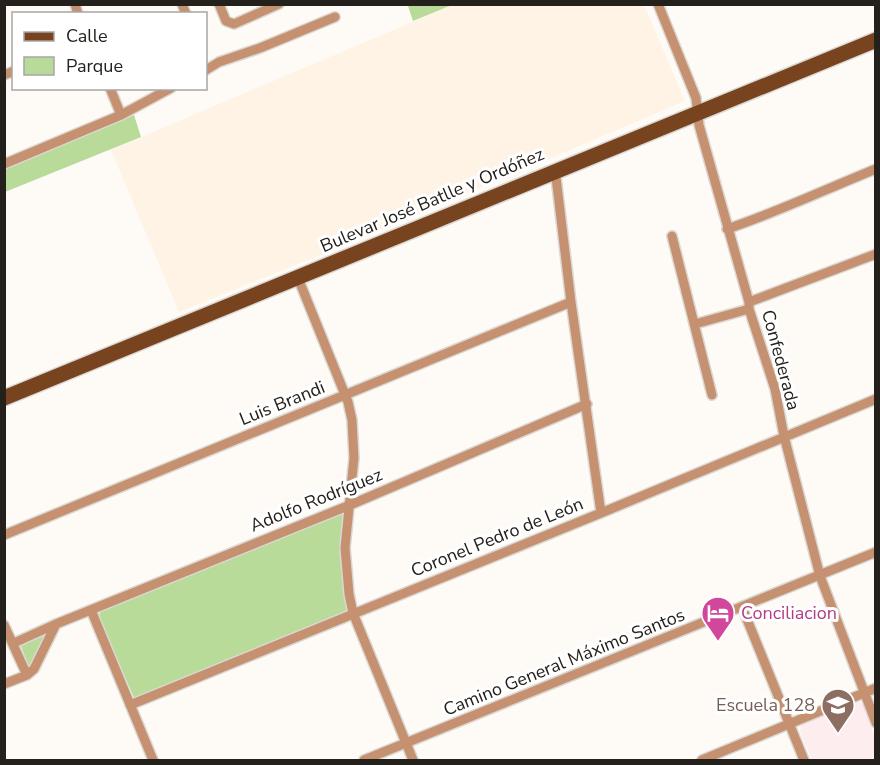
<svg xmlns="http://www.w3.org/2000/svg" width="880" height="765" viewBox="0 0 880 765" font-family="'Nunito Sans',sans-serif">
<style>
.built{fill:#fef3e5}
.education{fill:#fdedef}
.green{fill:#b8db9a}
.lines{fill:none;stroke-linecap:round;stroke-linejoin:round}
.minor-casing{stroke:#dbd8d3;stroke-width:12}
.primary-casing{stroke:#dbd8d3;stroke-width:18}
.minor{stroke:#c59171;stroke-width:9}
.primary{stroke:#78431f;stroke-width:15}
.labels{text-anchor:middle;stroke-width:6;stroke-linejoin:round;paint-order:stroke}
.street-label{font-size:18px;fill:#24211d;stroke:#fff}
.hotel-label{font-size:18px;fill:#b23c85;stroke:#fff;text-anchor:start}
.education-label{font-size:18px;fill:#785e54;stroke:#fff;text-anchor:end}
</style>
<rect width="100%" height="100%" fill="#fefbf6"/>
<path class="built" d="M452,5h192l41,96 -325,138 -181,73 -68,-162z"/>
<path class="education" d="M857,701l6,3 12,34v22h-63l-12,-29 2,-7z"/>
<path class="green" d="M412,5v-1l40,1 -39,16 -5,-15z
M134,115l7,22 -136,55v-24z
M342,512l3,2 3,96 -1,2 -212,88 -35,-80 -1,-5 2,-4z
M48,630l-17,37h-2l-9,-23z"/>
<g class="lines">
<g class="minor-casing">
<path id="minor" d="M75,4l3,10
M182,4l4,10
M219,4l7,17 8,3 45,-20
M658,4l38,94 3,27 50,177v7l26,80 9,47 36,140 56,147
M206,70l13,-8 41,-14 75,-31
M4,75l10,-4
M110,88l11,27
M4,164l117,-49 50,-27
M555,169l16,133 30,211
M727,229c51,-17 99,-40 149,-60
M672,236l40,159
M298,278l50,124 4,18 2,38 -9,90 4,46 4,19 60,147
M749,302l127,-48
M695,324l54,-15
M4,535l567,-233
M742,607l62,153
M91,610l62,150
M4,625l23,50
M14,643l42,-19
M4,684l23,-9 7,-6 22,-45 294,-119 237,-101
M130,705l471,-192 275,-114
M364,760l512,-208
M702,760l174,-72"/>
</g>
<g class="primary-casing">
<path id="primary" d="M4,398c291,-118 580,-241 872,-358"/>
</g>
<use href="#minor" class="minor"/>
<use href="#primary" class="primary"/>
</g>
<defs>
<g id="hotel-pin" transform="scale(1.725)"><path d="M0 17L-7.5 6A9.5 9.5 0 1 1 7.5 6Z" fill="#d1479c" stroke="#fff"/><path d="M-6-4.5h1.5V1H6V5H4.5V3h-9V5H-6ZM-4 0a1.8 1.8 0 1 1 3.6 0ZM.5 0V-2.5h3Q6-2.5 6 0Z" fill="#fff"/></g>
<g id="school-pin" transform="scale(1.725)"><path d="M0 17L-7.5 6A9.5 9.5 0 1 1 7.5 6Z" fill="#8d6e63" stroke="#fff"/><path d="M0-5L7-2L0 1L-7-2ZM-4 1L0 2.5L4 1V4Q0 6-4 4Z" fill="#fff"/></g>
</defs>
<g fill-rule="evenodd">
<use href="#hotel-pin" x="718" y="613"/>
<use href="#school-pin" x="838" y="705"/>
</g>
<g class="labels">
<g class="street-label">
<text transform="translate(432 200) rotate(-23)" y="6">Bulevar José Batlle y Ordóñez</text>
<text transform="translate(781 360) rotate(75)" y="6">Confederada</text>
<text transform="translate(282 403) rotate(-22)" y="6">Luis Brandi</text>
<text transform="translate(316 500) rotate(-22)" y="6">Adolfo Rodríguez</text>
<text transform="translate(497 537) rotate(-22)" y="6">Coronel Pedro de León</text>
<text transform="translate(564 662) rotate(-22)" y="6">Camino General Máximo Santos</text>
</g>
<g class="hotel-label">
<text x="741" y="619">Conciliacion</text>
</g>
<g class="education-label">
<text x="815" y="711">Escuela 128</text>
</g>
</g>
<rect width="880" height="765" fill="none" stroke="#24211d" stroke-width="12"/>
<rect x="12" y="12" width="195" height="78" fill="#ffffff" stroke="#a7a6a5" stroke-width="1.5"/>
<rect x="24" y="32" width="30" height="9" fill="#78431f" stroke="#a7a6a5" stroke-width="1.5"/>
<text x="66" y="42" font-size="18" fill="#24211d">Calle</text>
<rect x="24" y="57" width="30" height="18" fill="#b8db9a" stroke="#a7a6a5" stroke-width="1.5"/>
<text x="66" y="72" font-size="18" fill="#24211d">Parque</text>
</svg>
